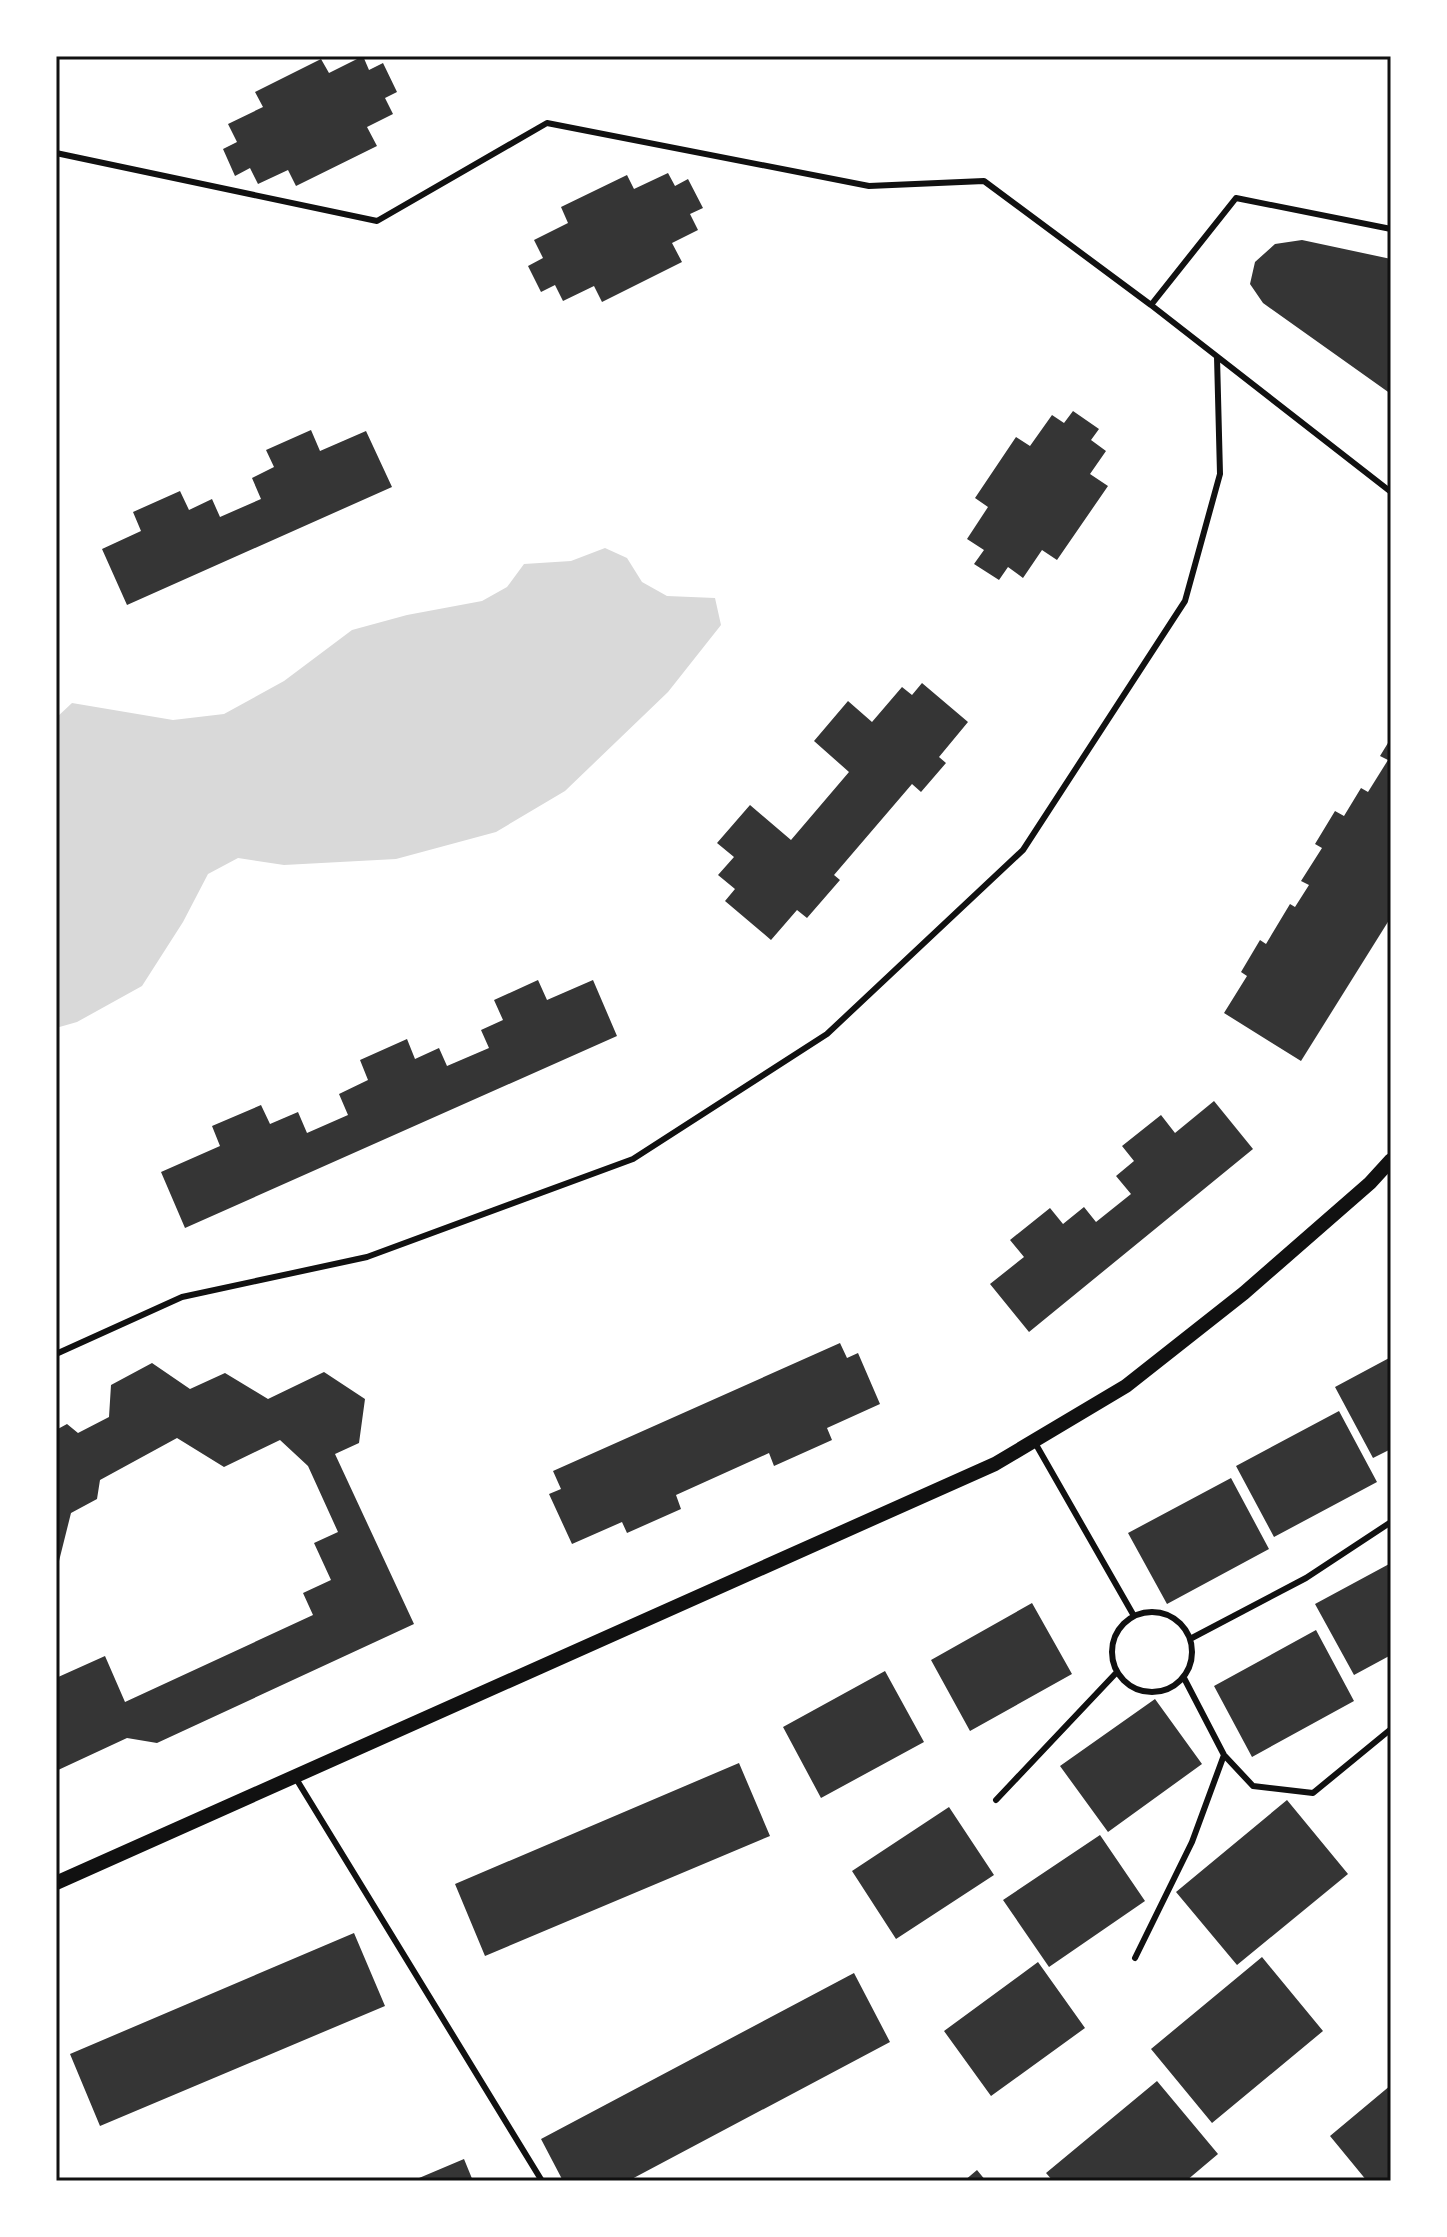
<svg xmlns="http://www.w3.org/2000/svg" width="1447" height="2237" viewBox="0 0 1447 2237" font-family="Merriweather,serif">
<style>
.water{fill:#d9d9d9}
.building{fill:#353535}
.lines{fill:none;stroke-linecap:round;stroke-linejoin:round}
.service{stroke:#111;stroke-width:6}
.tertiary{stroke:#111;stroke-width:14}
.neatline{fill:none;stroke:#111;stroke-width:3}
</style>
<rect width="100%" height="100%" fill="#fff"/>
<path class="water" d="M605,548l22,10 15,24 25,14 48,2 6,27 -53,67 -103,99 -69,41 -100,27 -112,6 -46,-7 -30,16 -25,48 -41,64 -65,36 -21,6v-310l16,-15 101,17 51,-6 60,-33 68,-51 55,-15 75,-14 25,-14 17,-23 47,-3z"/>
<path class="building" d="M363,56l6,14 14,-7 14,29 -12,6 8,16 -26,13 10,19 -81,40 -8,-16 -30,14 -8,-16 -15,8 -12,-27 14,-7 -9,-18 35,-17 -8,-15 66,-33 8,14z
M668,173l7,13 13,-7 15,29 -13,6 8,16 -26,13 10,19 -80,40 -8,-16 -31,15 -8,-16 -14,7 -13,-26 15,-8 -9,-18 34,-17 -7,-16 66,-32 7,14z
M1302,240l89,19v135l-128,-91 -13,-19 5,-22 20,-18z
M1073,411l26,18 -8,11 15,11 -16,23 18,12 -51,74 -15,-10 -19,28 -15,-11 -9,13 -25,-16 10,-14 -17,-11 21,-32 -13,-9 41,-61 14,9 22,-31 12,8z
M311,430l9,21 46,-20 26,56 -265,118 -25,-56 39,-18 -8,-19 47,-21 9,19 23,-11 8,18 41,-18 -9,-21 22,-11 -8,-17z
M922,683l46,39 -29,35 7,6 -25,29 -9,-8 -78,91 6,5 -33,38 -10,-8 -26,30 -46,-39 10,-12 -17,-14 16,-18 -17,-14 33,-38 41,35 58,-68 -35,-31 34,-40 24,21 30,-35 10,8z
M1391,738v179l-90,144 -77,-48 23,-37 -6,-4 19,-32 6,4 24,-40 5,3 14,-22 -8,-4 21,-33 -7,-4 20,-33 9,5 17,-28 7,4 20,-32 -8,-4z
M538,980l9,20 46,-20 24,56 -432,192 -24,-56 59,-26 -8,-20 49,-21 9,19 28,-12 9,21 41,-18 -9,-21 29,-14 -8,-20 47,-21 8,20 24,-11 8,18 42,-18 -8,-18 22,-10 -9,-20z
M1214,1101l39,48 -224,183 -39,-48 34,-27 -14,-17 40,-32 13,16 21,-17 12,15 35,-28 -15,-18 18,-15 -12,-15 39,-31 14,18z
M840,1343l7,15 11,-5 22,51 -53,24 5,12 -58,26 -5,-13 -93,42 5,14 -54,24 -5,-11 -50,22 -23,-50 12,-5 -8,-18z
M1391,1357v92l-18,9 -38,-71z
M152,1363l38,26 35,-16 43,26 56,-27 41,27 -6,44 -24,11 79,170 -257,119 -30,-5 -71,33v-93l49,-22 20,46 188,-87 -10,-22 28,-13 -17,-37 24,-11 -30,-66 -28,-26 -56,27 -47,-29 -77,42 -3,19 -26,14 -12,48 -3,1v-132l11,-6 11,9 31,-16 2,-32z
M1339,1411l38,71 -103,55 -38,-71z
M1231,1478l38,71 -102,55 -39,-71z
M1391,1563v92l-37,20 -39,-71z
M1032,1603l40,71 -102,57 -39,-71z
M1316,1630l38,71 -102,56 -38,-71z
M885,1671l39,71 -103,56 -38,-71z
M1155,1699l47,65 -94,68 -48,-66z
M739,1763l31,73 -285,120 -30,-72z
M1287,1800l61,74 -111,91 -61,-73z
M949,1807l45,68 -98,64 -44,-68z
M1100,1835l45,66 -96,66 -46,-67z
M354,1933l31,73 -285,120 -30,-72z
M1262,1957l61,74 -111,92 -61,-74z
M1038,1962l47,66 -94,68 -47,-65z
M854,1973l36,69 -262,139h-65l-22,-42z
M1157,2081l61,73 -32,27h-133l-7,-8z
M1391,2085v96h-24l-37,-45z
M464,2159l9,22h-61z
M977,2170l9,11h-22z"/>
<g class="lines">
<path class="service" d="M56,153l321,68 170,-98 322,63 115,-5 167,124 240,187
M1151,305l85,-107 155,31
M56,1354l126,-57 185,-40 266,-98 194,-125 196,-184 162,-249 35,-127 -3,-117
M1034,1441l100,175
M1112 1652a40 40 0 1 1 80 0a40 40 0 1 1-80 0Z
M1190,1639l116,-61 85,-56
M1184,1678l40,77 29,31 60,7 78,-64
M295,1777l247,404
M996,1800l121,-128
M1135,1958l57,-116 32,-87"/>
<path class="tertiary" d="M56,1883l939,-419 131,-78 118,-93 126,-110 21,-23"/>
</g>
<rect width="1447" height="2237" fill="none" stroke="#ffffff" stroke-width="116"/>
<rect x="58" y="58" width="1331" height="2121" class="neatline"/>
</svg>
